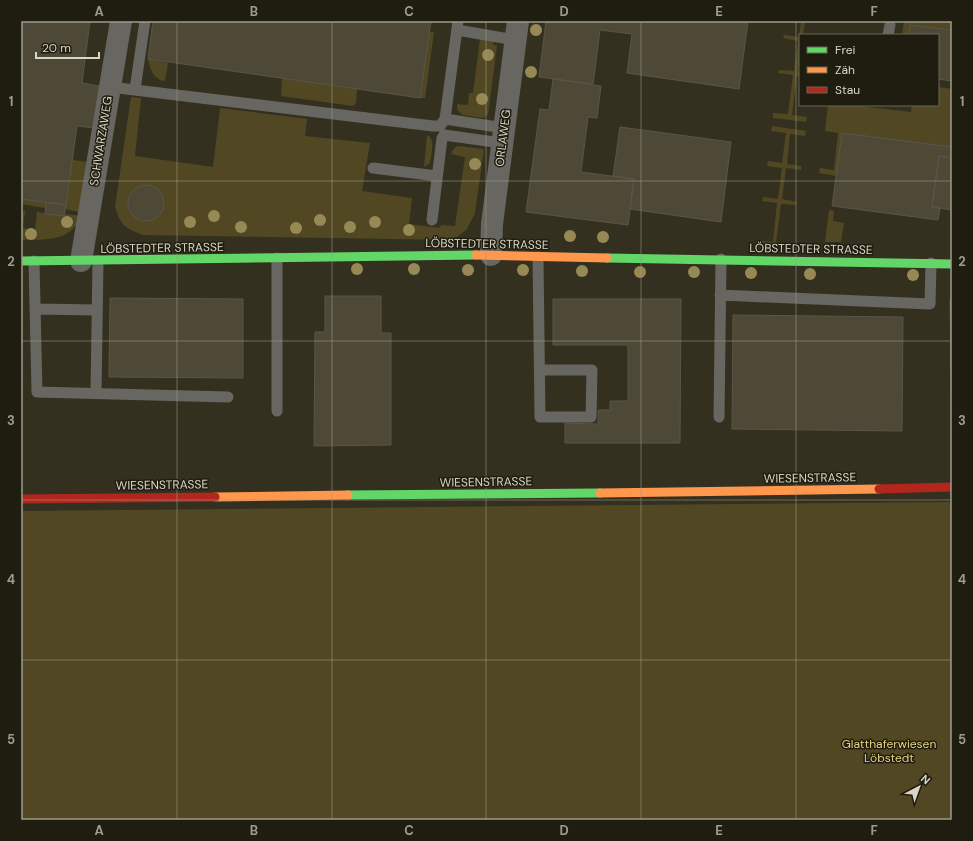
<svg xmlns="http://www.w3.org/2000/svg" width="973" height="841" viewBox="0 0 973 841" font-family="'DM Sans',sans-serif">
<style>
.green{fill:#514823}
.building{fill:#4e4937;stroke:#595649}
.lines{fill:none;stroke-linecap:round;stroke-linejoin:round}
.lane{stroke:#676660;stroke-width:11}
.street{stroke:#676660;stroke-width:22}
.fast{stroke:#63d668;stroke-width:9}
.slow{stroke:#ff974d;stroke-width:9}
.jam{stroke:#b3261e;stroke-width:9}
.tree{fill:#968955}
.grid{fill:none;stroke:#9f9c8b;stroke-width:1;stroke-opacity:0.55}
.labels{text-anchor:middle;stroke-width:3;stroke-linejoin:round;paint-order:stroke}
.street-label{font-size:12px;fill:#d9d6c5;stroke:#1f1c10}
.park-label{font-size:12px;fill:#e6d281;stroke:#1f1c10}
.neatline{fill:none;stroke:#9f9c8b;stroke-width:1.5}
.grid-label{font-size:13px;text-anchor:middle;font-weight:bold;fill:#9f9c8b}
</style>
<rect width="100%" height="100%" fill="#343020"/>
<path class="green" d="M801,21h4l-2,14h-3v21l-2,16h2v4h-3l-5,39 15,2 -1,5 -33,-4v-5l15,1 5,-39 -15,-2 1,-3 15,1 4,-30 -15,-3 1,-3 15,2z
M904,21h48v9l-42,-5 -1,10h-7z
M429,32h5l-9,66h-5z
M480,39l14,2 -1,4h4l-9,70 -6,3 -19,-3 -4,-3 -2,-4v-4l11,1 1,-12h4z
M148,59l20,4 -3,18c-10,0 -16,-13 -17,-22z
M282,78l75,11 -1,14 -3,3 -72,-10z
M938,87l14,2v58l-116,29 -17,-3 1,-5 14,2 4,-37 -13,-2 3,-26h23l60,7 1,-7h26z
M131,97l10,1 -6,58 78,11 7,-59 87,11 -2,17 65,7 -8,48 50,7 -3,26 31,4 1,-3 14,1 10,-69 -14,-3 2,-4 4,-4 27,3 -9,64 -8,16 -14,11 -310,-5c-18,-7 -22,-9 -28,-28z
M772,126l34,5 -1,5 -15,-2 -3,30 14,2v4l-15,-2 -4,31 15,3 -1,3 -15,-1 -5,38 15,3v2l-34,-4 1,-3 15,2 4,-39 -15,-2 1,-4 15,2 4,-31 -15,-2 1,-5 14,2 4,-30 -15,-2z
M427,135c9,4 4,19 3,28l-6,4z
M72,160l17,2 -6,51 -18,-4z
M21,199l25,3 -1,6 -24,-4z
M829,210l5,1 -1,10 11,2 -3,19h-16z
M21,211h4l-2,17 12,2 2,-18 27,4v-2l18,2c-13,27 -36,23 -61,24z
M952,502v318h-931v-309z"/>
<path class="building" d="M21,21h69l-8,62 17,3 -5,42 -17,-2 -11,79 -45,-6z
M153,21h278l-11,77 -272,-39z
M546,21h202l-9,68 -112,-16 5,-39 -32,-4 -7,54 -54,-7z
M910,25l42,5v51l-14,-2v-44h-29z
M553,79l48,7 -4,32 -9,-1 -7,55 53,7 -6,46 -102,-13 14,-103 9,1z
M620,127l111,15 -10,80 -91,-13 4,-30 -21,-3z
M842,133l110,14v11l-13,-2 -7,51 8,1 -2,12 -106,-14z
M939,156l13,2v52l-20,-3z
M128 203a18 18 0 1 1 36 0a18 18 0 1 1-36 0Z
M46,202l20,3 -2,11 -19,-2z
M325,296h56v37h10v112l-77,1 1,-114h10z
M110,298l133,1v79l-134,-1z
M553,299h128l-1,144h-115v-20l33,1v-14h12v-9h18v-56h-75z
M950,300h2v131z
M733,315l170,2 -1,114 -170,-2z"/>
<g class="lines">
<path class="lane" d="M457,30l58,10
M888,35l2,-10
M110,87l323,39h7l5,-7 13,-98
M135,89l10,-68
M445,119l59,9
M373,168l64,8
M432,220l10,-82 2,-3 58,8
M538,257l2,160h51l1,-47h-52
M277,258v153
M34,261l3,131 191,5
M720,295l210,9 1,-41
M35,309l62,1
M96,393l2,-132
M719,417l2,-158"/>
<path class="street" d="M491,255l1,-31 26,-203
M81,261l40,-240"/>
<path class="fast" d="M607,258l345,6
M21,261l455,-6
M348,495l252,-2"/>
<path class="slow" d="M476,255l131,3
M600,493l279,-4
M215,497l133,-2"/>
<path class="jam" d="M879,489l73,-2
M21,499l194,-2"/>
</g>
<g class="tree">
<circle cx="536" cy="30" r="6"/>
<circle cx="488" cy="55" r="6"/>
<circle cx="531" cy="72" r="6"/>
<circle cx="482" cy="99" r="6"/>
<circle cx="475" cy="164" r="6"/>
<circle cx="214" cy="216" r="6"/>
<circle cx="320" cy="220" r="6"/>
<circle cx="67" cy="222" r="6"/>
<circle cx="190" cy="222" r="6"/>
<circle cx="375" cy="222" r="6"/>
<circle cx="241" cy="227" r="6"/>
<circle cx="350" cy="227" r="6"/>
<circle cx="296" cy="228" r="6"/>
<circle cx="409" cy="230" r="6"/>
<circle cx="31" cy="234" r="6"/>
<circle cx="570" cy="236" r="6"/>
<circle cx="603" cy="237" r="6"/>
<circle cx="357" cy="269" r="6"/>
<circle cx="414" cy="269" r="6"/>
<circle cx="468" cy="270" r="6"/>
<circle cx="523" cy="270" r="6"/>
<circle cx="582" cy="271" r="6"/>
<circle cx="640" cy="272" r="6"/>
<circle cx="694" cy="272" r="6"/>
<circle cx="751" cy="273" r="6"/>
<circle cx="810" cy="274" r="6"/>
<circle cx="913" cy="275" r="6"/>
</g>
<path class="grid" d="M177,21v799M332,21v799M486,21v799M641,21v799M796,21v799M21,181h931M21,341h931M21,500h931M21,660h931"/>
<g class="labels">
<g class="street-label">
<text transform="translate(503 138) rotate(-83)" y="4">ORLAWEG</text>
<text transform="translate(101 141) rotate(-81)" y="4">SCHWARZAWEG</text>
<text transform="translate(487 244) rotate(1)" y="4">LÖBSTEDTER STRASSE</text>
<text transform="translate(162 248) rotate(-1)" y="4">LÖBSTEDTER STRASSE</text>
<text transform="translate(811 249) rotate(1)" y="4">LÖBSTEDTER STRASSE</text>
<text transform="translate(810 478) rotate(-1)" y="4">WIESENSTRASSE</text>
<text transform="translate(486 482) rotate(-1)" y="4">WIESENSTRASSE</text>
<text transform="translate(162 485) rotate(-1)" y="4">WIESENSTRASSE</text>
</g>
<g class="park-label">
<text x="889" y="748">Glatthaferwiesen<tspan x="889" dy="14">Löbstedt</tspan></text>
</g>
</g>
<rect width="973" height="841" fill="none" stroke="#1f1c10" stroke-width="44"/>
<rect x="799" y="34" width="140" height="72" fill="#1f1c10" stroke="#696658"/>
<rect x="807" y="47" width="20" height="6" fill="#63d668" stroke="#696658"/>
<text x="835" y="54" font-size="12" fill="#d9d6c5">Frei</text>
<rect x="807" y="67" width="20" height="6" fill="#ff974d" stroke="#696658"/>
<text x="835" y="74" font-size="12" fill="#d9d6c5">Zäh</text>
<rect x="807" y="87" width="20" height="6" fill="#b3261e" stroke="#696658"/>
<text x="835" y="94" font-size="12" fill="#d9d6c5">Stau</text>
<g transform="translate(919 787) rotate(41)" stroke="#1f1c10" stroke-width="3" paint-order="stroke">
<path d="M0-3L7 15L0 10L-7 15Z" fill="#d9d6c5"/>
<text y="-6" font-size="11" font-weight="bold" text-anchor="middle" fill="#d9d6c5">N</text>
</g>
<path d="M36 52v6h63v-6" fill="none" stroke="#d9d6c5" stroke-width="2"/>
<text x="42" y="52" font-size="12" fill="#d9d6c5" stroke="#1f1c10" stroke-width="3" paint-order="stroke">20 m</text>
<rect x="22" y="22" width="929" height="797" class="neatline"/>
<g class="grid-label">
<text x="99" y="16">A</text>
<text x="254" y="16">B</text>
<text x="409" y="16">C</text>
<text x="564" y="16">D</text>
<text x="719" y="16">E</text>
<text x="874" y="16">F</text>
<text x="11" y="106">1</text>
<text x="962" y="106">1</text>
<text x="11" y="266">2</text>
<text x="962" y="266">2</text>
<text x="11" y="425">3</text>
<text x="962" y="425">3</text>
<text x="11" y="584">4</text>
<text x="962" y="584">4</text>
<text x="11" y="744">5</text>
<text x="962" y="744">5</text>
<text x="99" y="835">A</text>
<text x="254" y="835">B</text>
<text x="409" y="835">C</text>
<text x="564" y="835">D</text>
<text x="719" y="835">E</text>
<text x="874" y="835">F</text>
</g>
</svg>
